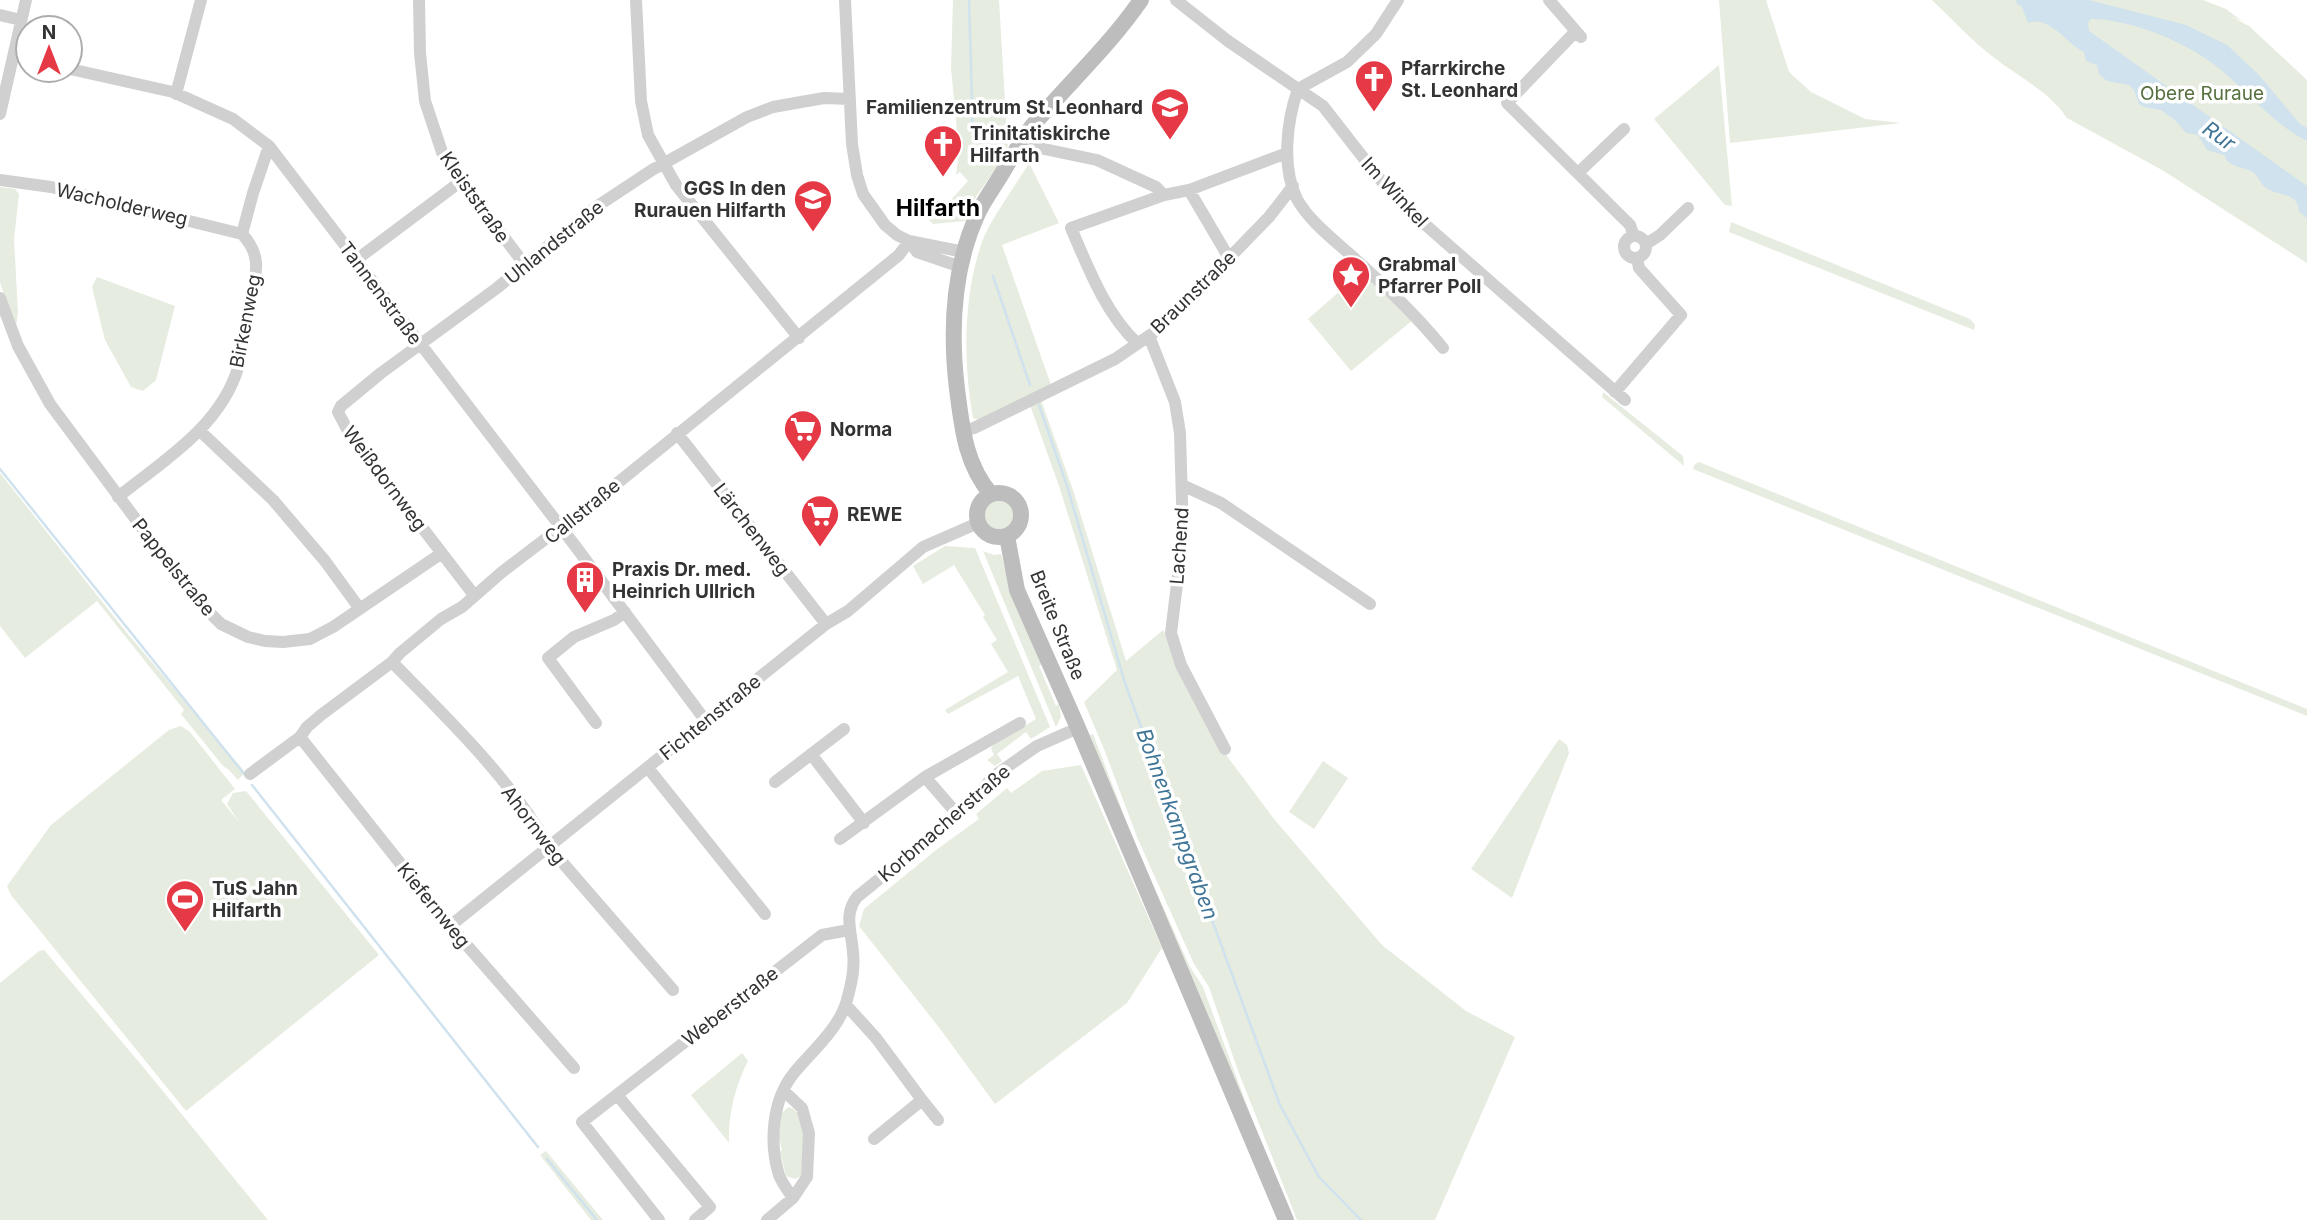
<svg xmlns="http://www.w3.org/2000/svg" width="2307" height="1220" viewBox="0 0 2307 1220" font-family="Inter,sans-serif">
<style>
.green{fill:#e6ecdf}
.water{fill:#cfe2ee}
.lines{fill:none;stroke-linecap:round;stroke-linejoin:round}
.stream{stroke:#cfe2ee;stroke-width:2.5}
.street{stroke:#d0d0d0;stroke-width:12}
.secondary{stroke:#bdbdbd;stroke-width:16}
.labels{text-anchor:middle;stroke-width:7;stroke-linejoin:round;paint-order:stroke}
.poi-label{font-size:19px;font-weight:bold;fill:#333;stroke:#fff;text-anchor:start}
.park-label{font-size:19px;fill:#56703f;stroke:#fff}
.street-label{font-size:19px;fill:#333;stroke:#fff}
.water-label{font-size:21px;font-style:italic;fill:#3f7597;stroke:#fff}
.quarter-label{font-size:23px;font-weight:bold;fill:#000;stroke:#fff}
</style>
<rect width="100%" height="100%" fill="#fff"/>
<path class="green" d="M953,0h46l9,152 -31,43 -12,26 -32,3 -13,-12 31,-12 17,-19 -8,-9 -4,3 3,-23 -8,-84z
M1719,0h47l23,72 22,20 54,27 36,4 -171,20z
M1932,0h271l23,9 16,12 -12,-5 19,10 58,54v183l-145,-93 -95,-52c-18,-27 -50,-42 -75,-62 -21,-16 -40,-37 -60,-56z
M1719,65l13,141 -7,-1 -71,-86z
M1029,163l30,60 -57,22 49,140 -72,35 -6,-2c-10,-57 -10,-121 9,-176 8,-22 34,-57 47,-79z
M0,187l15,2 4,5 -5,45 4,74 -2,13 -3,-2 -13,-42z
M1731,222l239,97 5,6 -1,5 -245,-98z
M1363,271l51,48 -63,52 -43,-52z
M97,277l78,29 -19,74 -13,11 -12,-4 -26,-47 -13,-53z
M1603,392l80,64 1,10 -82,-69z
M1041,400l32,90 53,171 37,-31 37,78 24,44 50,67 108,126 84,66 49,26 -80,183h-138l-60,-152 -28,-81 -15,-23 -57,-127 -33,-88 -20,-47 33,-32 -58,-184 -29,-81z
M1699,462l608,247v7l-614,-247 2,-5z
M0,473l127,160 118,139 -7,8 -9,-10 -6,-4 -42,-52 3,-4 -87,-109 -72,57 -25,-32z
M985 515a14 14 0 1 1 28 0a14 14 0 1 1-28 0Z
M945,546l30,2 75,179 -19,12 -5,-7 -29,22 5,7 -7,5 -8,-6 7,-5 -3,-7 3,-4 42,-25 -18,-43 -70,38 -3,-4 63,-38 -17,-28 6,-4 -14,-23 2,-2 -31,-50 -31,19 -10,-18z
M983,551l11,4 7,-1 11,37 30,73 -3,2 17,40 3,-2 2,13 -5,10z
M181,726l9,6 45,57 -14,11 18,22 -12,-18 6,-11 13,-2 133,164 -193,156 -175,-216 -4,-9 44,-61 118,-95z
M1093,734l42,110 54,121 14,22 66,178 -151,-356 -28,-74z
M1559,739l8,6 2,8 -57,145 -41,-29z
M1323,761l25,17 -34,51 -25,-17z
M1081,765l81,183 -35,55 -132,101 -54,-74 -82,-104 5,-17 72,-59 43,-31 -3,-5 31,-26 4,5 31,-22z
M44,950l100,118 124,152h-268v-237l39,-32z
M742,1053l6,8c-13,26 -20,53 -19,82l-38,-48z
M788,1107c23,5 14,52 13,69l-6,3 -9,-3 -6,-24 2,-2 -3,-12 2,-24z
M546,1151l57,69h-12l-51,-65z"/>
<path class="water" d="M2016,0h73l97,25 41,20 32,30 41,49 7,4v13c-34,-17 -58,-48 -87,-72 -31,-26 -89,-50 -129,-50l-3,4 1,8 218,155v32l-8,-6c-1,-21 -20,-15 -33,-24 -7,-5 -7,-13 -15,-17 -10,-5 -22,-3 -27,-16l-17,-5 -9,-15 -12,-2 -11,-13 -14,-10 -17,-3 -5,-3 -5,-14 -5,-5 -22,-4 -8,-7 -2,-9 -11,-4 -2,-9c-18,-8 -34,-37 -56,-29l-6,-16 -5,-3z"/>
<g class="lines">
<path class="stream" d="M969,0l4,136
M993,276l37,109
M1039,405l28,81 58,197 155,422 39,72 42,43
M0,469l245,306
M252,785l286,362
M547,1159l50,61"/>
<path class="street" d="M419,0l1,53 5,48 19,57 81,107
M636,0l5,101 7,34 28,50 123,153
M845,0l7,144 5,31 6,19 22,31 12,10 12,6 55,11
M1176,0l52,41 95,65 60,77 29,30 213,187
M1549,0l32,37
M0,15l21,5
M1576,31l-69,72 123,122 4,11
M14,56l14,3
M70,69l103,23 60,27 36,27 307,401 129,173
M1298,89c-11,31 -17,78 -1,110 12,22 37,41 56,58 33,30 61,56 90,91
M1298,89l49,-27 29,-28 22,-34
M176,94l25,-94
M0,114l26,-114
M1020,144l77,16 59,27 8,8
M1578,173l46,-44
M0,180l51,7 191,47
M1189,190l40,68
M1624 247a11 11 0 1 1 22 0a11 11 0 1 1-22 0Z
M909,241l8,11 44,15
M1646,244l14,-9 28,-27
M356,260l104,-78
M0,298l18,48 32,58 142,191 29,29 27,13 17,4 18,1 27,-3 23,-12 109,-74
M1149,336l26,66 5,31 3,102 -12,98 10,32 44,84
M1137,343c-32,-30 -49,-76 -66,-115l93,-33 25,-5 98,-37
M1615,392l66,-77 -42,-47 -2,-10
M200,431l73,69 52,61 35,48
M963,431l11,-3 141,-69 47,-32 107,-110 24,-31
M677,433l149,191
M1182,485l39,18 149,101
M118,497c45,-36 102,-70 120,-129 6,-20 8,-43 12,-64 5,-28 14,-47 -8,-70l11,-41 16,-47
M474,595l-126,-164 -10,-19 3,-6 40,-33 116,-85 99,-81 56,-37 95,-53 26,-10 51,-9 26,1
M392,662c56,57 117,115 157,185l124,143
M596,723l-48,-65 26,-21 40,-17 11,-8
M300,737l150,189 124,142
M811,754l53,69
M648,768l117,146
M250,774l50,-37 7,-10 14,-12 71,-53 8,-9 41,-34 21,-12 40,-35 97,-74 300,-243 10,-14
M925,777l95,-54
M775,782l69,-53
M840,839l85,-62 33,38
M450,926l376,-302 22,-13 75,-64 55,-24
M846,1005l30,33 46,62 -48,39
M784,1091l18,17 7,25 -2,44 -14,21
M618,1096l92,111 -15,13
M922,1100l16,20
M659,1220l-77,-98 240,-187 27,-5
M767,1220l26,-22c-5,-7 -11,-15 -14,-23 -10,-32 -7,-75 15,-102 18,-22 45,-44 53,-73 4,-15 8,-31 6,-47 -1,-21 -10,-38 4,-56l101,-82 36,-39 43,-30 41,-18"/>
<path class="secondary" d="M977 515a22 22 0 1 1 44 0a22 22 0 1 1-44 0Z
M991,494c-26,-30 -29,-67 -34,-105 -7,-59 -4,-123 22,-178 7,-14 17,-27 25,-41 9,-15 18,-31 29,-45 36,-42 77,-80 108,-125
M1007,536l10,54 61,138 208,492"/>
</g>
<defs>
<g id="church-pin" transform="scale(2.0125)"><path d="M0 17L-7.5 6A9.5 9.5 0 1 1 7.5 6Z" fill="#e63946" stroke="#fff"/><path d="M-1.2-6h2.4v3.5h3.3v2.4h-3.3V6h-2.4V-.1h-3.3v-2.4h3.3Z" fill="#fff"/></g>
<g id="school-pin" transform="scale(2.0125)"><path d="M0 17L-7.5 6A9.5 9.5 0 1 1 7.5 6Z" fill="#e63946" stroke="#fff"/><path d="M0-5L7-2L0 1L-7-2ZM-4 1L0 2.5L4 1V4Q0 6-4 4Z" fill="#fff"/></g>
<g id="sight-pin" transform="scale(2.0125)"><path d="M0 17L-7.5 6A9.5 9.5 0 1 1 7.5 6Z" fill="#e63946" stroke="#fff"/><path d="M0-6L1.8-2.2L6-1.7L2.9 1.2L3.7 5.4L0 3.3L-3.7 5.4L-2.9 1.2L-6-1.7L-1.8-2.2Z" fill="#fff"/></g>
<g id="supermarket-pin" transform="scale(2.0125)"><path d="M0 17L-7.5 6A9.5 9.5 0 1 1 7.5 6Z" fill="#e63946" stroke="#fff"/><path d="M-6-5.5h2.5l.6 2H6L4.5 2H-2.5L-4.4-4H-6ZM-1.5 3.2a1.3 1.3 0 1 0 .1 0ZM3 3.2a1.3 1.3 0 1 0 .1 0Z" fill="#fff"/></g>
<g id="building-pin" transform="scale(2.0125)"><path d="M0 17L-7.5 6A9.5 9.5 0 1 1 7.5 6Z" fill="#e63946" stroke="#fff"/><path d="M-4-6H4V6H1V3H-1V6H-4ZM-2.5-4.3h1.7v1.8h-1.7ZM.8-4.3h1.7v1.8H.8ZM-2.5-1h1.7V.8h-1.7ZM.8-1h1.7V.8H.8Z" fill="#fff"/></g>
<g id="stadium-pin" transform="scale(2.0125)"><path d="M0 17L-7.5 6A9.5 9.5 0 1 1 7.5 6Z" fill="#e63946" stroke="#fff"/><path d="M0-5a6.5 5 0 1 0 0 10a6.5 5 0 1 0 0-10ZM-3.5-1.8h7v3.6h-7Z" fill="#fff"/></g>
</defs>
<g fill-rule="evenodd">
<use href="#church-pin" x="1374" y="79"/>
<use href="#school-pin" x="1170" y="107"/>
<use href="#church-pin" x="943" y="144"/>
<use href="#school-pin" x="813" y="199"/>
<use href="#sight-pin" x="1351" y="275"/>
<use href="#supermarket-pin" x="803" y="429"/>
<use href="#supermarket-pin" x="820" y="514"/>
<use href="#building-pin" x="585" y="580"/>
<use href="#stadium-pin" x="185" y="899"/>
</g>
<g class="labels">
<g class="poi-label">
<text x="1401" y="75">Pfarrkirche<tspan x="1401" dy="22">St. Leonhard</tspan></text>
<text x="1143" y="114" text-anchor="end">Familienzentrum St. Leonhard</text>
<text x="970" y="140">Trinitatiskirche<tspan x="970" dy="22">Hilfarth</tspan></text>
<text x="786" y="195" text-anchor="end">GGS In den<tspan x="786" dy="22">Rurauen Hilfarth</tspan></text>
<text x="1378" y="271">Grabmal<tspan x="1378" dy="22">Pfarrer Poll</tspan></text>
<text x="830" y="436">Norma</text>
<text x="847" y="521">REWE</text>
<text x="612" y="576">Praxis Dr. med.<tspan x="612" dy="22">Heinrich Ullrich</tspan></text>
<text x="212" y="895">TuS Jahn<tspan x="212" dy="22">Hilfarth</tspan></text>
</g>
<g class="park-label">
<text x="2202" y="100">Obere Ruraue</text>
</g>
<g class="street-label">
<text transform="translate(1395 192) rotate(47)" y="7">Im Winkel</text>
<text transform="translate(475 197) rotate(55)" y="7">Kleiststraße</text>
<text transform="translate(122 204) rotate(13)" y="7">Wacholderweg</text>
<text transform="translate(554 242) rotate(-39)" y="7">Uhlandstraße</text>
<text transform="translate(1193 292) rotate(-44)" y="7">Braunstraße</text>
<text transform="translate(381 293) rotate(53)" y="7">Tannenstraße</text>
<text transform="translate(245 321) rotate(-79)" y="7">Birkenweg</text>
<text transform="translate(385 478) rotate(53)" y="7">Weißdornweg</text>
<text transform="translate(582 511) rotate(-39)" y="7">Callstraße</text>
<text transform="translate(752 529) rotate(52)" y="7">Lärchenweg</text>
<text transform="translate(1179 546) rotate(-86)" y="7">Lachend</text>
<text transform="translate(174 567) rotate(51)" y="7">Pappelstraße</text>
<text transform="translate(1058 625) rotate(68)" y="7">Breite Straße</text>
<text transform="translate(710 717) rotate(-39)" y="7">Fichtenstraße</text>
<text transform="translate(944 823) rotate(-41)" y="7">Korbmacherstraße</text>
<text transform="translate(534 825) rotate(53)" y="7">Ahornweg</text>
<text transform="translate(434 905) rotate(51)" y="7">Kiefernweg</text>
<text transform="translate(730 1006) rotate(-38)" y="7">Weberstraße</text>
</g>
<g class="water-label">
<text transform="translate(2219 136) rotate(35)" y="7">Rur</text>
<text transform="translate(1177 824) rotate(70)" y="7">Bohnenkampgraben</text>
</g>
<g class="quarter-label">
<text x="938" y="216">Hilfarth</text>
</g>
</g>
<g transform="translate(49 49)"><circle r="33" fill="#ffffff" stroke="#adadad" stroke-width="2"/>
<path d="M0-5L12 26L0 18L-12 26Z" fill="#e63946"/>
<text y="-10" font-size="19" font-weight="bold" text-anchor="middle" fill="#333333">N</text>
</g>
</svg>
